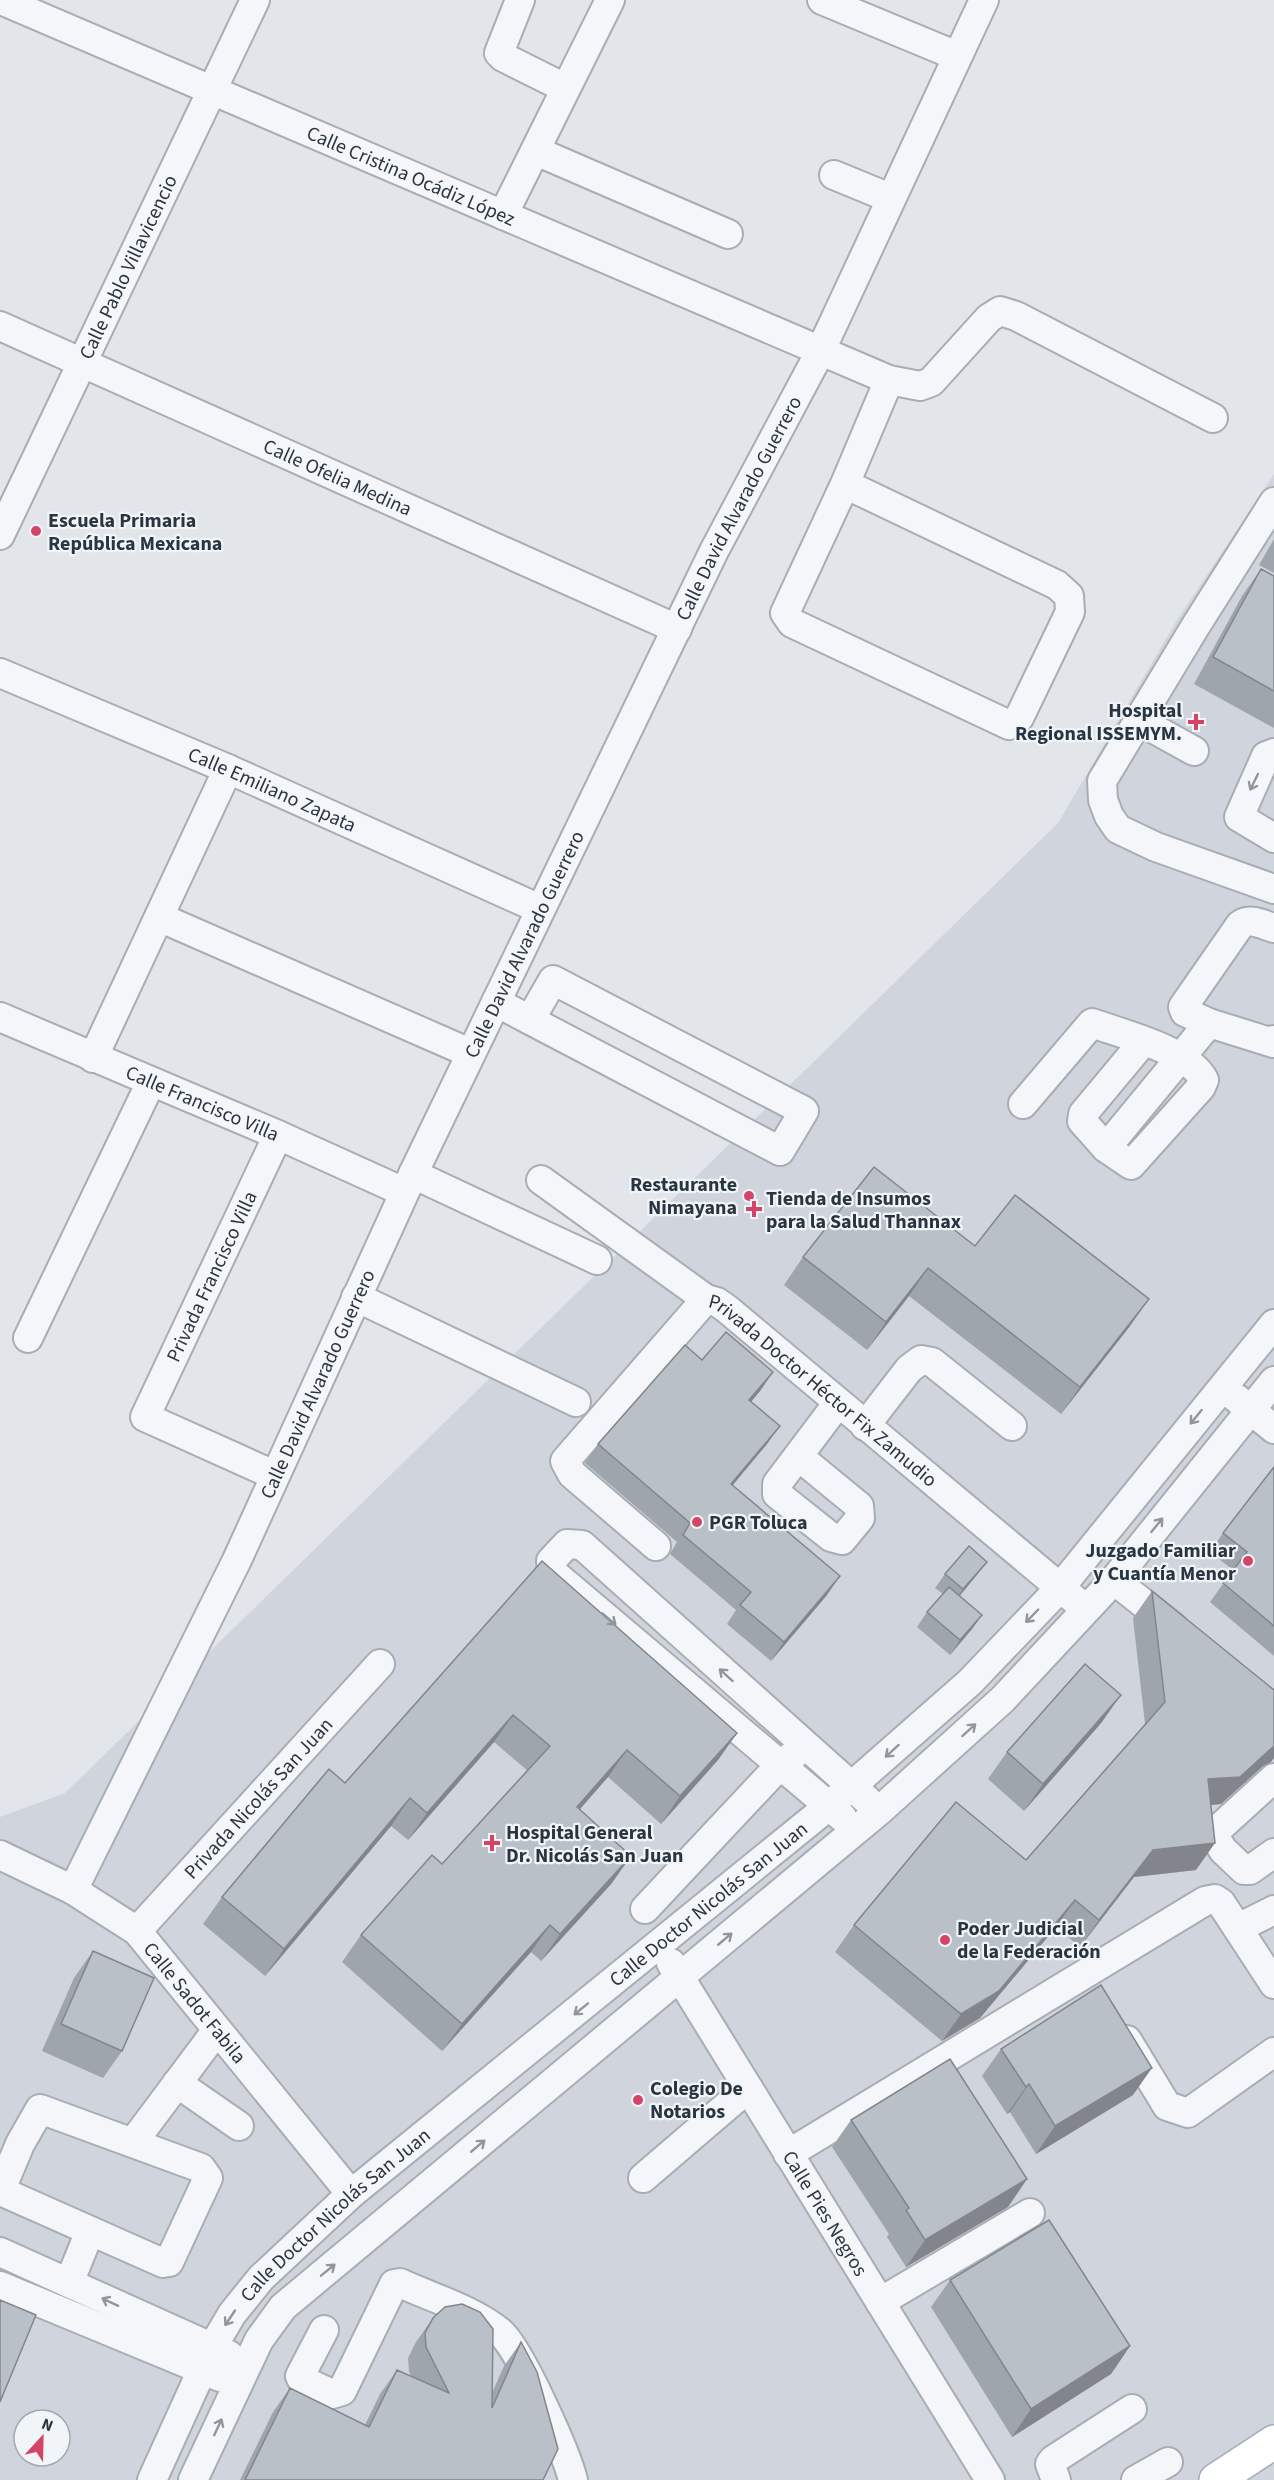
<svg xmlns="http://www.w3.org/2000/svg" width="1274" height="2480" viewBox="0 0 1274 2480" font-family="'Source Sans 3',sans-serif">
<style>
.built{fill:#d0d5dd;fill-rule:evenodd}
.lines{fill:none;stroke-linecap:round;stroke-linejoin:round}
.minor-casing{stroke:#a7adb5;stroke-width:32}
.major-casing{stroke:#a1acb7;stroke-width:36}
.minor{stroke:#f5f6f9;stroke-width:28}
.major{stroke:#fff;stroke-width:33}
.wall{fill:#9fa5ac}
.shaded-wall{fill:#82868c}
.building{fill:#b9c0c8;stroke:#82868c;stroke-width:1.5}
.oneway{stroke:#8f969e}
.poi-dot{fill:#d34467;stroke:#f1f5f8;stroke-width:2}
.labels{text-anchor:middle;stroke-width:4.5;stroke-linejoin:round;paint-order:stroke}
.street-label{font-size:20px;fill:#293543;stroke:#f1f5f8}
.poi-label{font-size:20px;font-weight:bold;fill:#293543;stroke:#f1f5f8;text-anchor:start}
</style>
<rect width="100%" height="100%" fill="#e2e6eb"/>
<path class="built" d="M1274,474v2006h-1274v-663l65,-24 993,-970 119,-203zM24,2420h36v36h-36z"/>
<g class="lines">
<g class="minor-casing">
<g id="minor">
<path id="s1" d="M1,0l888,380 31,6 11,-4 58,-64 11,-7 16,5 197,102"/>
<path d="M520,0l-21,53 4,4 62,31"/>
<path d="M822,0l135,56"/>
<path d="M536,151l192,83"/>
<path d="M834,175l56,23"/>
<path d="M503,215l107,-215"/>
<path id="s2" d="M0,326l677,303"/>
<path d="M845,484l212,101 12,11 1,16 -51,106 -10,7 -217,-102 -7,-10 60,-129 44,-104"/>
<path d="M1274,502l-79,125 -93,154 1,19 6,16 9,13 38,18 118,42"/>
<path id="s3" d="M0,535l255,-535"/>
<path id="s4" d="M0,673l228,96 312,140"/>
<path d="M1138,720l56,31"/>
<path d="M1274,753l-8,3 -27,61 35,21"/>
<path d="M159,917l311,136"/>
<path d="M1274,928c-11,-3 -24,-11 -34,-3l-57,82 2,5 24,11 64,20 1,-3"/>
<path d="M496,1002l34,18 250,131 24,-40 -251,-131 -23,40"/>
<path id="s5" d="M0,1017l278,118 126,57"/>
<path d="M93,1058l135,-289"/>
<path d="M1023,1104l69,-81c30,11 97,27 112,57l-3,7 -70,78 -25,-17 -24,-27 1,-7 60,-72"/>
<path d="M1106,1148l103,-125"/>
<path d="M413,1174l184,86"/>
<path d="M541,1180l165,119"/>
<path d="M356,1297l220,105"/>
<path d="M28,1338l123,-256"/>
<path d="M1236,1398l38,31"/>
<path d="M865,1426l44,-57 12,-9 11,2 80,64"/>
<path d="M798,1456l61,50 1,12 -18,22 -11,-3 -54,-43v-10l61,-81"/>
<path id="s6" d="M274,1475l-129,-58 133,-282"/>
<path id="s7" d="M656,1546l-84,-72 -7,-13 141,-162 11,3 10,7 348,291"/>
<path d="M1114,1580l59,47"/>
<path d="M1274,1778l-57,52 -2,7 8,13 21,20h6l24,-17"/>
<path d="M842,1817l-290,-245 -1,-11 16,-17 15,1 285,255"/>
<path id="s8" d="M0,1855l73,35 64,41 214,263"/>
<path id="s9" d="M73,1890l164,-330 176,-386 301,-623 106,-199 164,-352"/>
<path d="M645,1909l136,-145 15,-11"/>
<path d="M1238,1928l36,-18"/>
<path id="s10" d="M137,1931l243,-267"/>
<path id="s11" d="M671,1963l319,517"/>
<path d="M1127,2040l40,66 21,7 86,-61"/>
<path d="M177,2083l62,43"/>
<path d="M40,2109l161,59 7,10 -39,84 -6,1 -160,-71 -1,-5 18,-43z"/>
<path d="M134,2141l83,-111"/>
<path d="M788,2154l417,-253 10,-2 6,4 53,81"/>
<path d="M643,2178l105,-90"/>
<path d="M0,2252l229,103"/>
<path d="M69,2283l21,-52"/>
<path d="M0,2286l220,91"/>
<path d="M880,2302l150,-89"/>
<path d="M324,2330l-24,46 2,4 30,14 10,-3 52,-107 6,-1c30,14 74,27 100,49 20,17 66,120 73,148"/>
<path id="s12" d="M152,2480l60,-132 20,-34 29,-36 90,-84 479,-389 140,-123 89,-93 215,-265"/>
<path d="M193,2480l66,-140 24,-33 596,-496 124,-112 111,-119 160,-199"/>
<path d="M1056,2480l-6,-16 3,-4 79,-51"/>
<path d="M1136,2480l32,-18"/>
</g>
</g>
<g class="major-casing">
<path id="major" d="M1216,2480l58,-38"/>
</g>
<use href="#minor" class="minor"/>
<use href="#major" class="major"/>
</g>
<path class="wall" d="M1274,539v34l-15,-8z
M1261,569l13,7v152l-80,-44 48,-88z
M975,1246l155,80 -69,88 -152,-118 -42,54 -83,-65 19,-28z
M702,1360l71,12 -13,19 -9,11 16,42 -35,41 95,110 -56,66 -44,-37 9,-14 -66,-56 7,-12 -92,-79 13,-19z
M1274,1467v189l-64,-54 23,-32 -23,-18 13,-19z
M542,1561l195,172 -19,27 -57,64 -53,-47 -28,32 32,74 -71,78 -10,-9 -89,99 -100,-89 19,-27 81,-71 86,-93 -34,-29 -86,98 -17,-14 -126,150 -62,-52 19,-27 123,-114z
M987,1562l-11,14 -16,20 22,19 -10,14 -22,26 -33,-28 10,-15 16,-18 -8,-6 10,-14z
M1152,1591l119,171 -8,4 -42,38 -10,1 -15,65 -62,7 -54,70 -24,-20 -76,91 -38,23 -107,-89 19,-27 172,-65 119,-136 -12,-106z
M1102,1722l-78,89 -36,-32 19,-27z
M93,1951l29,100 -19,27 -61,-27 32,-73z
M1001,2049l132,46 -97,59 -26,-42 -3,2 -25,-38z
M851,2120l176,59 -19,28 -102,60 -19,-30 2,-3 -57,-87z
M950,2280l180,66 -19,28 -99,63 -81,-130z
M433,2318l59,75 12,-27 17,-24 22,138h-303l33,-68 17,-24 75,37 15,-31 17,-24 15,7 -3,-5 -1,-14 8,-16z"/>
<path class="shaded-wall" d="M928,1268l-19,28 -42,54 19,-28z
M1149,1299l-19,27 -69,88 19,-27z
M773,1372l-13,19 -24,28 13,-19z
M780,1426l-13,18 -49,59 13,-19z
M987,1562l-11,14 -23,27 10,-14z
M840,1576l-13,19 -56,66 13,-19z
M982,1615l-10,14 -22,26 10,-15z
M1121,1695l-19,27 -78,89 19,-27z
M513,1715l-19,27 -86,98 19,-27z
M737,1733l-19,27 -57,64 19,-28z
M1274,1746v12l-3,4 -8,4 -42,38 -32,3 19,-28z
M627,1750l-19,27 -50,57 19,-27z
M410,1798l-19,28 -126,150 19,-27z
M1215,1843l-19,27 -62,7 -54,70 19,-27 54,-70z
M631,1856l-19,27 -71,78 19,-27z
M1075,1900l-19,27 -76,91 -38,23 19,-27z
M550,1925l-19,27 -89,99 20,-27z
M1152,2068l-19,27 -97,59 19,-28z
M1029,2084l-19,28 -3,2 19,-27z
M1027,2179l-19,28 -102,60 19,-27z
M1130,2346l-19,28 -99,63 19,-28z"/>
<path class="building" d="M1261,569l13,7v115l-61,-34z
M874,1167l101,79 40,-51 134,104 -69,88 -152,-119 -42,54 -83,-65z
M726,1332l47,40 -24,28 31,26 -49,58 109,92 -56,66 -44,-37 11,-13 -68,-57 7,-12 -92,-79 87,-99 17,15z
M1274,1467v159l-51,-43 24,-31 -24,-19z
M969,1546l18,16 -24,27 -18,-15z
M542,1561l195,172 -57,63 -53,-46 -50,57 54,49 -71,78 -10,-9 -88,99 -101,-89 71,-80 10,9 108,-118 -37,-31 -86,98 -17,-15 -126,151 -62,-52 107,-128 16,14z
M949,1587l33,28 -22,25 -33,-28z
M1152,1591l122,99v56l-34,31 -32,2 7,64 -62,7 -54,70 -24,-20 -76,91 -38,23 -107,-89 102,-123 70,58 139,-158z
M1085,1664l36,31 -78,89 -36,-32z
M93,1951l61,27 -32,73 -61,-27z
M1101,1985l51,83 -97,58 -26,-42 -3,3 -25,-38z
M950,2059l77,120 -102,61 -19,-30 3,-2 -58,-88z
M1049,2220l81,126 -99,63 -81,-129z
M0,2300l36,15 -36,87z
M462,2304l18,8 13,17 -1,79 29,-66 16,30 21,77 -15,31h-298l45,-92 79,39 28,-57 52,23 -23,-46 -1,-14 8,-15 12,-11z"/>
<defs><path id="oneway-shaft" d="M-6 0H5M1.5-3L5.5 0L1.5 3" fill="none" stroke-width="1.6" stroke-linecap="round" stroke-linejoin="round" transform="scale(1.5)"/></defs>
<g class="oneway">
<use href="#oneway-shaft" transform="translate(1254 782) rotate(116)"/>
<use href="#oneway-shaft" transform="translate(1196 1417) rotate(129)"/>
<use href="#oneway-shaft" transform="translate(1157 1525) rotate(-51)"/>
<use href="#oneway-shaft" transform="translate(1032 1616) rotate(134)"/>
<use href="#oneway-shaft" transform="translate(609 1619) rotate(40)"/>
<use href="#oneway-shaft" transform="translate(726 1675) rotate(-138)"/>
<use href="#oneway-shaft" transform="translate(969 1730) rotate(-42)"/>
<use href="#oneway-shaft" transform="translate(892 1751) rotate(138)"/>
<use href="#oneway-shaft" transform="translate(725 1939) rotate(-40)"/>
<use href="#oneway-shaft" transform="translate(581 2009) rotate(141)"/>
<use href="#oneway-shaft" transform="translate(478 2146) rotate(-40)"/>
<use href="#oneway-shaft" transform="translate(328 2270) rotate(-39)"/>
<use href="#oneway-shaft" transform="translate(110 2302) rotate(-155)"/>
<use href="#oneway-shaft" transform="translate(230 2318) rotate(124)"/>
<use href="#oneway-shaft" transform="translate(218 2427) rotate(-65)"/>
</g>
<g class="poi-dot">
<circle cx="36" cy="531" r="6"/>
<path d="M1193 713h6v6h6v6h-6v6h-6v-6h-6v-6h6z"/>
<circle cx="749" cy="1196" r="6"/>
<path d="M751 1200h6v6h6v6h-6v6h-6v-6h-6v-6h6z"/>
<circle cx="697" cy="1522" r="6"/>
<circle cx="1248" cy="1561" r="6"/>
<path d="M489 1834h6v6h6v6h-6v6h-6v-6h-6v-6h6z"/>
<circle cx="945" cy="1940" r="6"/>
<circle cx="638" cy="2100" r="6"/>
</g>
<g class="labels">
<g class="street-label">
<text dy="7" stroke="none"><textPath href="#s1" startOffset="446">Calle Cristina Ocádiz López</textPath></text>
<text dy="7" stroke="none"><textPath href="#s3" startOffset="297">Calle Pablo Villavicencio</textPath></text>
<text dy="7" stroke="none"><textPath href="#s2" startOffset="370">Calle Ofelia Medina</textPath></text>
<text dy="7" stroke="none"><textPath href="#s9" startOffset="1534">Calle David Alvarado Guerrero</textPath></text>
<text dy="7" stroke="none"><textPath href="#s4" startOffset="296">Calle Emiliano Zapata</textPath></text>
<text dy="7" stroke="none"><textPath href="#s9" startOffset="1048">Calle David Alvarado Guerrero</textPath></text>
<text dy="7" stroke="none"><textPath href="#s5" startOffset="220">Calle Francisco Villa</textPath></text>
<text dy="7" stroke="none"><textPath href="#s6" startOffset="297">Privada Francisco Villa</textPath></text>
<text dy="7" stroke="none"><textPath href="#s9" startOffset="562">Calle David Alvarado Guerrero</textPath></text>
<text dy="7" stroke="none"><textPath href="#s7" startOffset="489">Privada Doctor Héctor Fix Zamudio</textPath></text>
<text dy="7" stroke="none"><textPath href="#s10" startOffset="180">Privada Nicolás San Juan</textPath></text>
<text dy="7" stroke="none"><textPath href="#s12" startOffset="814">Calle Doctor Nicolás San Juan</textPath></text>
<text dy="7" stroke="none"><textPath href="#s8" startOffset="249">Calle Sadot Fabila</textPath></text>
<text dy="7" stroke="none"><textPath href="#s11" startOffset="294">Calle Pies Negros</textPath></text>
<text dy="7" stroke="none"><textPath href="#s12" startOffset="328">Calle Doctor Nicolás San Juan</textPath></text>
</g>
<g class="poi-label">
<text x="48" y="527">Escuela Primaria<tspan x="48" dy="23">República Mexicana</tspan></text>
<text x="1182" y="717" text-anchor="end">Hospital<tspan x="1182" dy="23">Regional ISSEMYM.</tspan></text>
<text x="737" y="1191" text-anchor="end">Restaurante<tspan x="737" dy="23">Nimayana</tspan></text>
<text x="766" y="1205">Tienda de Insumos<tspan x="766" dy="23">para la Salud Thannax</tspan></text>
<text x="709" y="1529">PGR Toluca</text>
<text x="1236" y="1557" text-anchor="end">Juzgado Familiar<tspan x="1236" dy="23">y Cuantía Menor</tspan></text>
<text x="506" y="1839">Hospital General<tspan x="506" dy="23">Dr. Nicolás San Juan</tspan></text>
<text x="957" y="1935">Poder Judicial<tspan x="957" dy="23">de la Federación</tspan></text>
<text x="650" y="2095">Colegio De<tspan x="650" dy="23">Notarios</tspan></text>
</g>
</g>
<g transform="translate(42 2438) rotate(22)"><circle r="28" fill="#f1f5f8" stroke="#a1a8b0" stroke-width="1.5"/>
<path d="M0-4.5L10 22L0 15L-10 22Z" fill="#d34467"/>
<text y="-9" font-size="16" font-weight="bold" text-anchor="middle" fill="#293543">N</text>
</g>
</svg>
